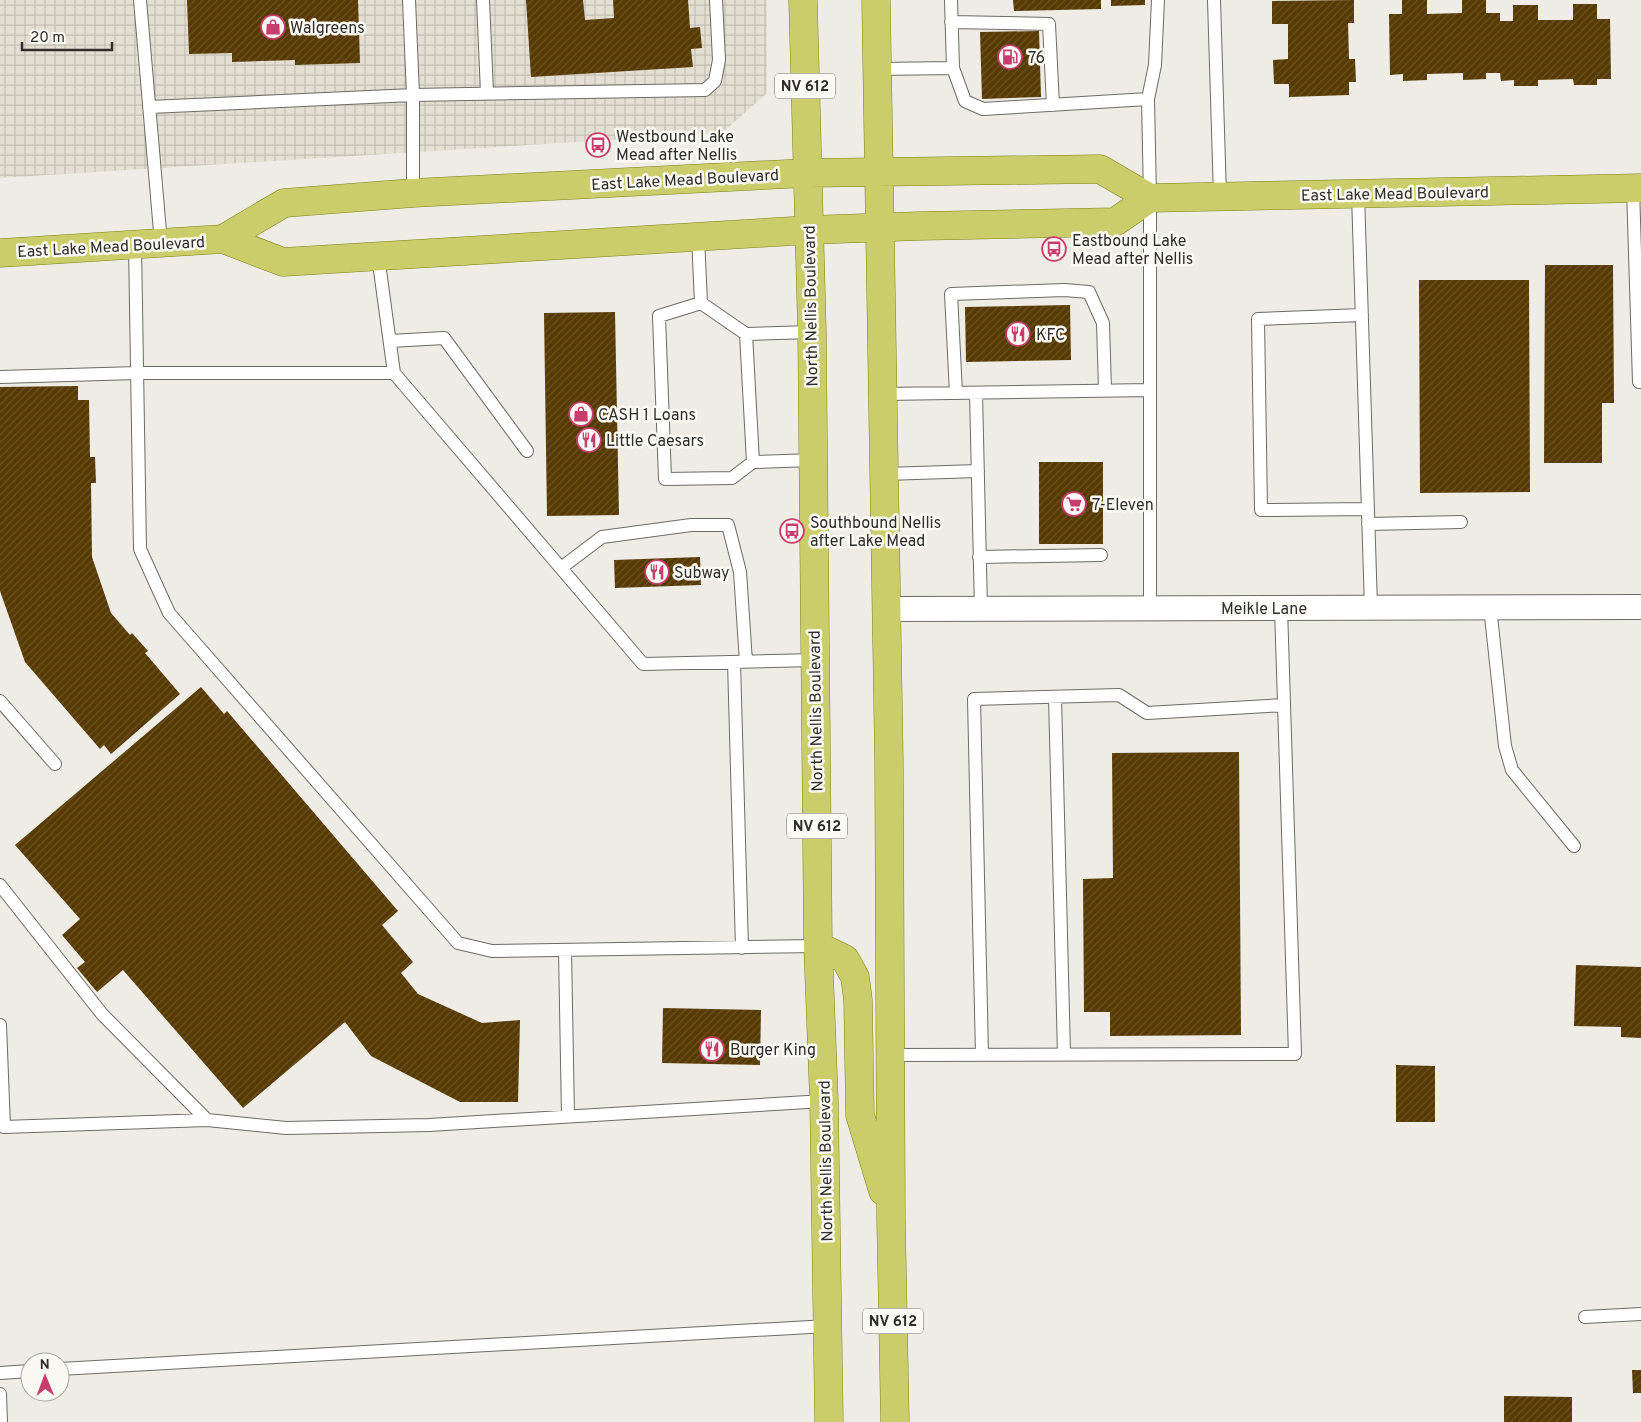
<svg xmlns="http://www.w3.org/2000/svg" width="1641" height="1422" viewBox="0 0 1641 1422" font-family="Overpass,sans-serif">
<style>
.industrial{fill:url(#industrial-grid)}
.building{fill:url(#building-hatch)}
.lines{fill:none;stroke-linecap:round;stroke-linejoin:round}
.lane-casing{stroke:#6c6b65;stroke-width:14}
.street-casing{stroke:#6c6b65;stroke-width:26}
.primary-casing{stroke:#7d8014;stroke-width:29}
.lane{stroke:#fff;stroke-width:12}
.street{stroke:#fff;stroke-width:24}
.primary{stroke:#cbcd6b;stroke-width:28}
.labels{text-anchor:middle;stroke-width:5;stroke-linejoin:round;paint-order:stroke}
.shield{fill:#fbf9f3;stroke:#6c6a66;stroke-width:1}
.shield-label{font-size:15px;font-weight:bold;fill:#2e2d2a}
.poi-label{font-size:16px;fill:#2e2d2a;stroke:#fbf9f3;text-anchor:start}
.street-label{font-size:16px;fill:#2e2d2a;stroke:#fbf9f3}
</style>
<defs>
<pattern id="industrial-grid" width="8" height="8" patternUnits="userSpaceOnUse" patternTransform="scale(1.25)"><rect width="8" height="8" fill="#e3dfd2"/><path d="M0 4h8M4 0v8" fill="none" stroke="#c3c0b4"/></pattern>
<pattern id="building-hatch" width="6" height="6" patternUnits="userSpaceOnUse" patternTransform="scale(1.25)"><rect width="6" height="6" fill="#573902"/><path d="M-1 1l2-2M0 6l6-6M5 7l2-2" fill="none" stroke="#6c5428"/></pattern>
</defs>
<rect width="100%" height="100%" fill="#eeece5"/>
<path class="industrial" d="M0,0h767v93l-45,40 -722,45z"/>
<path class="building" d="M187,0h171l2,63 -65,2v-5l-63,2v-9l-43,1z
M526,0h57l2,20 29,-2 -1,-18h75l2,28 10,-1 2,21 -11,1 2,18 -162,10z
M1013,0h88v9l-87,2z
M1111,0h34v5l-34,1z
M1354,0v23h-6l1,36h6l1,23h-7v13l-60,2v-13h-15l-1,-24 15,-1v-35h-16v-23z
M1402,0h25v14l35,-1v-13h24v13h14v8h13v-16h25v15h35v-16h24v15h13l1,60h-14v6h-23l-1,-6 -35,1v6h-24v-6l-13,1 -1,-8h-14v6l-23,1v-7l-36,1v6l-24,1v-7l-13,1 -1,-61h13z
M1039,31l2,66 -59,2 -2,-67z
M1545,265h68l1,138h-12v60h-58z
M1419,280h110l1,212 -110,1z
M1070,305l1,55 -105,2 -1,-55z
M615,312l4,203 -72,1 -3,-203z
M78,386v14h11l1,57h5l1,26h-5l1,74 19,56 19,22 2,-2 16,18 -3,2 35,41 -69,60 -7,-9 -4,4 -75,-87 -25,-71v-204z
M1039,462h64v82h-64z
M700,557l1,28 -86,3 -1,-28z
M201,687l23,27 3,-3 171,200 -16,14 31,37 -12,11 17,21 64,29 38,-3 -2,82h-58l-89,-46 -26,-34 -102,86 -120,-138 -26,22 -20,-24 8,-6 -23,-27 18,-16 -65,-74z
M1239,752l2,283 -131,1v-24h-26l-1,-133 30,-1 -1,-125z
M1576,965l65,2v71l-20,-1v-10l-47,-1z
M663,1008l98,2 -1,55 -98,-2z
M1396,1065l39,1v56h-39z
M1632,1370h9v23h-8z
M1504,1396l68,1v25h-68z"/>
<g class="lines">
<g class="lane-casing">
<path id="lane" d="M140,0l21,243
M409,0l4,95v98
M483,0l4,93
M951,0l2,68 12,33 18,8 165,-10
M1214,0l6,196
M951,22l98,2 4,81
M878,69l75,-1
M149,107l264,-12 292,-5 10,-9 4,-21 -3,-60
M1633,188l6,194h2
M1358,194l13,413
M698,237l3,66 45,31 66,-2
M135,245l5,304 29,64 289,330 34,8 326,-5
M378,256l16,117 249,291 172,-4
M701,303l-42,13 6,163 67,-1 21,-16
M1362,315l-104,4 3,191 107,-1
M746,334l7,128 60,-2
M390,341l54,-3 83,113
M0,377l137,-4h257
M956,393l-5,-99 113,-4 25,2 14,31 2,67
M976,393l5,216
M884,394l266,-4
M885,474l93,-3
M1368,524l93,-2
M979,557l122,-2
M561,568l41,-31 89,-12h37l12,47 6,90
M1490,607l15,139 7,24 62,76
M1150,608v-410l-2,-99 7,-34 3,-65
M734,662l8,286
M1055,697l9,357
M0,701l55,63
M0,885l102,129 105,106 79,8 143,-3 395,-24
M565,950l3,166
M0,1025l4,102 203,-7
M891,1055l404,-1 -14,-446
M982,1055l-8,-356 145,-4 28,18 137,-8
M1585,1317l56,-3
M60,1369l768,-43
M0,1373l30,-2
M0,1394l1,28"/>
</g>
<g class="street-casing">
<path id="street" d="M887,609l754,-2"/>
</g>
<g class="primary-casing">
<path id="primary" d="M803,0l9,332 6,614 6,155 5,321
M876,0l13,762 2,457 4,203
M223,239l61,-36 129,-10 393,-20 294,-4 50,29 491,-10
M0,253l223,-14 60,23 526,-32 111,-4 195,-4 35,-24
M818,946l27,13 10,18 3,23 2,115 23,76"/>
</g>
<use href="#lane" class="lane"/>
<use href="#street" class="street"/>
<use href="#primary" class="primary"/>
</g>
<defs>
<g id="shop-ring" transform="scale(1.25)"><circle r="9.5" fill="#fbf9f3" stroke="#c93d6e" stroke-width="1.5"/><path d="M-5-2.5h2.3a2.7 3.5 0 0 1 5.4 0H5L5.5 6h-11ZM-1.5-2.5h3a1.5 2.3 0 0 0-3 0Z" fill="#c93d6e"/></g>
<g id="fuel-ring" transform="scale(1.25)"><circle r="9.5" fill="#fbf9f3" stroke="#c93d6e" stroke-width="1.5"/><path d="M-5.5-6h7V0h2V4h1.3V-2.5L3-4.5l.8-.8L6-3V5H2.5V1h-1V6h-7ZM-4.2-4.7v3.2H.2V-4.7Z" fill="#c93d6e"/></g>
<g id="bus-ring" transform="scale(1.25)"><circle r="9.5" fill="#fbf9f3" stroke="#c93d6e" stroke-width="1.5"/><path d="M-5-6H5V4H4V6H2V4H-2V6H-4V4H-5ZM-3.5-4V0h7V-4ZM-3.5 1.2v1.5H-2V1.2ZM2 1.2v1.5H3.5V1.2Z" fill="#c93d6e"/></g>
<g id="restaurant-ring" transform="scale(1.25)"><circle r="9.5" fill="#fbf9f3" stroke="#c93d6e" stroke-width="1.5"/><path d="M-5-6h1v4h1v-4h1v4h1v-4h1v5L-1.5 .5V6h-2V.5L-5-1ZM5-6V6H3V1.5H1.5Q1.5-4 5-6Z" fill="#c93d6e"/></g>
<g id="supermarket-ring" transform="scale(1.25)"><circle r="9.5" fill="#fbf9f3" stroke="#c93d6e" stroke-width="1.5"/><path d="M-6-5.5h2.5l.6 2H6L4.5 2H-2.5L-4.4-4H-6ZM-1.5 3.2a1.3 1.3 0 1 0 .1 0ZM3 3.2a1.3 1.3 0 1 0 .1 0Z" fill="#c93d6e"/></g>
</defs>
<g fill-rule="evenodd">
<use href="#shop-ring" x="273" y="27"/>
<use href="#fuel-ring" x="1010" y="57"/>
<use href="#bus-ring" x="598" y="145"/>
<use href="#bus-ring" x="1054" y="249"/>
<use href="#restaurant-ring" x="1018" y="334"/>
<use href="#shop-ring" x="581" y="414"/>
<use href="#restaurant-ring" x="589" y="440"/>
<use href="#supermarket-ring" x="1074" y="504"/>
<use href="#bus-ring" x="792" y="531"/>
<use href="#restaurant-ring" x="657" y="572"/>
<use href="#restaurant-ring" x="712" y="1049"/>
</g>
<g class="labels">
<g class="shield">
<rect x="775" y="73.5" width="60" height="25" rx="4"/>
<rect x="787" y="813.5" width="60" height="25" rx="4"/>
<rect x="863" y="1308.5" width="60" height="25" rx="4"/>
</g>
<g class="shield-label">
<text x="805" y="91">NV 612</text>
<text x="817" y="831">NV 612</text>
<text x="893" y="1326">NV 612</text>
</g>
<g class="poi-label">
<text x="290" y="33">Walgreens</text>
<text x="1028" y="63">76</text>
<text x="616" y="142">Westbound Lake<tspan x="616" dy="18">Mead after Nellis</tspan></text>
<text x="1072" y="246">Eastbound Lake<tspan x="1072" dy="18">Mead after Nellis</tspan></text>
<text x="1036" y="340">KFC</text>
<text x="598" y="420">CASH 1 Loans</text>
<text x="606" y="446">Little Caesars</text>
<text x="1092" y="510">7-Eleven</text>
<text x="810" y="528">Southbound Nellis<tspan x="810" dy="18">after Lake Mead</tspan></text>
<text x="674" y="578">Subway</text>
<text x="730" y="1055">Burger King</text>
</g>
<g class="street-label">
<text transform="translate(685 179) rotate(-3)" y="6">East Lake Mead Boulevard</text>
<text transform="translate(1395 193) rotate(-1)" y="6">East Lake Mead Boulevard</text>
<text transform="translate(111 246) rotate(-3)" y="6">East Lake Mead Boulevard</text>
<text transform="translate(810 306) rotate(-91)" y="6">North Nellis Boulevard</text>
<text x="1264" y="614">Meikle Lane</text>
<text transform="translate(815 711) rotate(-91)" y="6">North Nellis Boulevard</text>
<text transform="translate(825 1161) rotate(-91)" y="6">North Nellis Boulevard</text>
</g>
</g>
<g transform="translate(45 1377) rotate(359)"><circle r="24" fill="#fbf9f3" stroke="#a9a7a3"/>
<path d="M0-4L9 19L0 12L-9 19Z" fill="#c93d6e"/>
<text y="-8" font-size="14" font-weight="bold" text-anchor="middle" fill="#2e2d2a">N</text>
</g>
<path d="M22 42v8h90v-8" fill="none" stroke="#2e2d2a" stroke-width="2.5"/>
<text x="30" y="42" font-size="15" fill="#2e2d2a" stroke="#fbf9f3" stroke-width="4" paint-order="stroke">20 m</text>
</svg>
